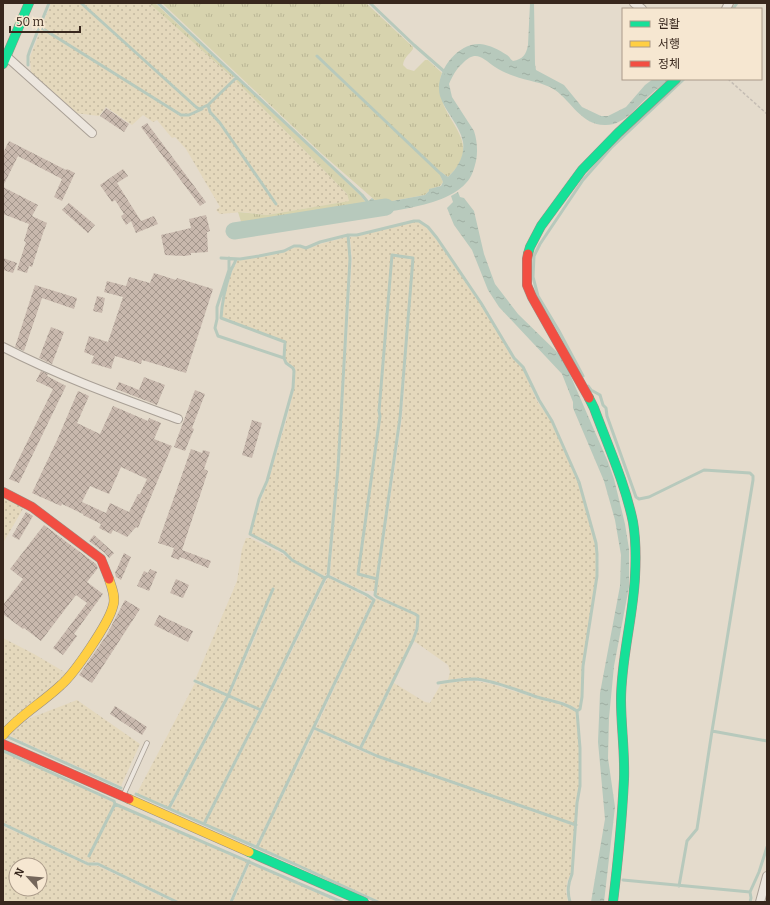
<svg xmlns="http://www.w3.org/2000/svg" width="770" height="905" viewBox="0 0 770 905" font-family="Bitter,'Noto Sans KR',serif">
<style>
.farmland{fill:url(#farmland-dots);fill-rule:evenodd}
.grass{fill:url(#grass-tufts)}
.water{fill:url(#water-ripples)}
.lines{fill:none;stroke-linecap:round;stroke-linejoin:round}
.stream{stroke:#b7c9bc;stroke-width:3}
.river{stroke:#b7c9bc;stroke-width:17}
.building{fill:url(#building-cross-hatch);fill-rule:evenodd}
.lane-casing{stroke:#a9a096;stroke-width:5.5}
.street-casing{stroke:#a9a096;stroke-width:10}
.fast-casing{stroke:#998f85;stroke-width:10}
.slow-casing{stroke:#998f85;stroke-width:10}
.jam-casing{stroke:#998f85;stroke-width:10}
.path{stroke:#c5bdb4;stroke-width:1.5;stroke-dasharray:3 2;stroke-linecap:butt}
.lane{stroke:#ece6de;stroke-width:4}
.street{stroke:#ece6de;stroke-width:8}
.fast{stroke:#16e098;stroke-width:9}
.slow{stroke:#ffcf43;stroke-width:9}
.jam{stroke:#f24e42;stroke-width:9}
</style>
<defs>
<pattern id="farmland-dots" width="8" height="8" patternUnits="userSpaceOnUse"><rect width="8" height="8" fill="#e4d8bc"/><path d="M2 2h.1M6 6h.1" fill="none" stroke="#c4b9a1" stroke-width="1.8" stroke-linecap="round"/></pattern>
<pattern id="grass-tufts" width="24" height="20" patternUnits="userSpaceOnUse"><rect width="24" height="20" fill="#d7d3ae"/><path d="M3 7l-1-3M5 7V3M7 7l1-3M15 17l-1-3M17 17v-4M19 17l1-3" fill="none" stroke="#b9b595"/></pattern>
<pattern id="water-ripples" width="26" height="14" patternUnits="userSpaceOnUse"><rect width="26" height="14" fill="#b7c9bc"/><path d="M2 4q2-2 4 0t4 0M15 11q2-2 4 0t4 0" fill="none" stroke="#9eada1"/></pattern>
<pattern id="building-cross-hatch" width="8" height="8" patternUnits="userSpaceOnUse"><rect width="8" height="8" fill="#c8b8ad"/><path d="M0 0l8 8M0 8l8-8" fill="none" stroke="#a3968c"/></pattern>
</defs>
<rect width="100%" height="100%" fill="#e4dbcc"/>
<path class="farmland" d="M51,3h98l87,78 75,76 36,37 2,7 -82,14 -25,-3 -22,2 -4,-4 4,-3 -34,-58 -11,-12 -3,1 -15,-18 -4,2 -10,-7 -11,10 -26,-18 -7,9 -24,-3 -44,-38 -1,-18z
M414,222h5l8,6 9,11 44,64 33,56 9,8 15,34 15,21 26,60 17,61 1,12v21l-13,90 -1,31 -2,3 -1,8 -2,1 -14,-7 -23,-5 -49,-16 -15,-3h-15l-13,2 2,-8 -2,-7 -34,-24 4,-12 1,-13 -4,-3 -39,-18 26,-177 11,-161 -21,-2 -14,156 1,5 -22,158 19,5 -2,12h-11l-33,-16 9,-107 13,-210 -2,-21 8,-1z
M347,237l2,21 -12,210 -10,105 -2,3 -33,-16 -8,-8 -34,-19 11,-33 7,-18 19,-64 7,-29 1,-18 -1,-4 -7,-4 -2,-5 1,-16 -65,-25 2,-15 9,-31 4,-7 1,-4 21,-3 27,-5 10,-5h4l7,2 14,-5z
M393,256l19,2 -13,160 -23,160 -18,-5 23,-157 -1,-5z
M3,496l21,11 -21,36z
M246,538h4l32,16 10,7 32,17 -64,131 -30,-14 24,-55 20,-51 -1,-1 -45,106 -33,-14 42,-99 5,-32z
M329,578l43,22 -59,128 -57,117 -51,-21 58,-114 64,-131z
M377,599l38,16 2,2 -2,12 -3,11 -53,107h-3l-40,-19 59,-128z
M3,638l31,16 34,20 -65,57z
M462,681h14l15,3 48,15 18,4 19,8 3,37 1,38 -4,17 -1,21 -94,-32 -104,-37 -15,-7 32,-65 31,19 5,1 11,-19z
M195,683l31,13 -58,111 -31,-14z
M229,697l30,14 -56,112 -32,-15z
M77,700l63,44 -19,42 -111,-50 9,-11 14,-8z
M315,730l41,19 20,8 199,69 -4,47 -4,9 -1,10 2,10h-187l-123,-55z
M3,752l33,14 77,36 1,2 -26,52 1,1 27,-52 131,57 -18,40h-49l-81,-39 -3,-1 -6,1 -87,-40z
M3,826l84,39 11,1 75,36h-170zM16,865h24v24h-24z
M250,863l59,26 29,13h-105z"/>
<path class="grass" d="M149,3h6l79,73 -1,2z
M162,3h204l47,44v2c-4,6 -9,8 -10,16l4,4 7,2 11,-11h3l14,13c-3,7 -2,10 -1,18 1,5 1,10 3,15 13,27 34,43 4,71l-7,-5v5l2,5 -3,4 -10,3 -1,2 -4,4 -44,8 -4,-1 -55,-48z
M238,79l123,117 5,7 -1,3 -6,4 -116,18 -5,-16 29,3 82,-14 -2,-7 -36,-37 -75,-76z"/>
<path class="water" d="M530,3h4l1,61 1,6 28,15 18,22 19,9h7l18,-9 19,-22 8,-6h16c-6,6 -13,10 -19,16 -13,11 -25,30 -44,30 -24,1 -34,-23 -51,-35 -12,-8 -28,-9 -41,-14 -6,-2 -13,-5 -19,-9 -13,-9 -19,-18 -33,-3 -6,5 -10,13 -13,20l3,13 22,34c3,9 4,20 2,30 -2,8 -4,16 -10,22 -14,16 -42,22 -62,26 -12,2 -27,5 -40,4l-1,-5 2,-2 1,-3 6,-5 5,4 4,1 44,-8 4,-4v-2l12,-3 2,-4 -3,-7 1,-3 7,5c10,-9 17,-22 15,-35 -3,-17 -18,-30 -23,-46 -6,-22 16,-53 40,-52 10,1 19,6 27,11 3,2 3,4 6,6 10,-2 13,-6 15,-16z
M458,192l2,5 4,1 10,13 10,43 11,30 23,30 40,39 7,10 43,99 6,17 11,45 4,25v38l-15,79 -5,52 -1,40 7,49 -11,95h-13l14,-83 -7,-77 2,-49 20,-107 1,-31 -6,-35 -11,-39 -31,-73v-6l-11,-28 -63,-67 -11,-17 -16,-40 -18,-25 -7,-17 6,-6 -2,-6z"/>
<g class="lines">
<path class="stream" d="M81,3l115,104 3,2 9,-4 2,7 10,11 56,81
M158,3l204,192 8,10
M370,3l44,42 32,28
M733,9l4,-6
M40,27l141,88h8l13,-6
M317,56l126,120
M28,65v-9l2,-6 19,-47
M207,106l30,-29
M221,258l19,1 19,-3 25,-5 10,-5h6l6,2 14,-6 28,-7h9l57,-14h5l9,6 9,11 44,65 33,55 9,9 16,33 13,21 27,61 17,61 1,11v22l-14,90 -1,31 -2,12 -3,2
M229,258v12l-12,37v12l-2,9 3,8 66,22
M236,259c-1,5 -5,9 -6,14 -5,15 -8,29 -9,45l64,24 -1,16 2,5 7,5 1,3 -1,17 -26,93 -8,18 -9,35 34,18 8,8 33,18
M583,376l-24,-45 -21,-35 -5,-19 1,-21 6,-12 43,-64 28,-32 73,-69
M588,386l3,4 9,5 3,10 3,3 1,8 29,81 3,2 10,-2 55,-27 46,3 3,3v4l-41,251
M195,681l66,29
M438,683c12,-2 24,-4 37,-4 18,1 44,12 62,18 14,4 27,5 40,14l3,37v38l-3,17 -5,71c-4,10 -5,17 -2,28
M314,728l63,28 199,69
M8,737l113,51
M361,747l52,-107 4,-11 1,-13 -3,-2 -38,-17 -2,-2 2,-16 23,-161 13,-160 -21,-3 -13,156 1,5 -22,158 19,5
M3,751l111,50 1,3 -26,52
M136,794l163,72 79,36
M115,804l227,98
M169,808l59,-112 45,-107
M3,824l85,40h10l79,38
M204,824l57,-114 64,-132 3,-2 10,-108 12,-209 -2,-24
M257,847l117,-247 -7,-5 -39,-19
M623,880l127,12
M679,886l8,-45 10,-12 15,-98 55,10
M231,902l18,-41
M750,902l1,-4 -1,-6 9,-20 8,-25"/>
<path class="river" d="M234,231l152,-24"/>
</g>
<path class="building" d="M106,108l23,16 -5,8 -24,-16z
M147,123l59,79 -6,4 -59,-79z
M9,141l57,29 1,-1 8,4 -13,28 -8,-4 8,-18 -44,-23 -15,30v-33z
M123,169l5,7 -11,7 24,38 13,-5 4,8 -22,9 -5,-12 -5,4 -5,-9 3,-2 -9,-14 -3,2 -12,-17z
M3,187l35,18 -6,11 15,7 -4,10 -11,34 -3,-1 -2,7 -10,-3 9,-28 -2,-1 5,-17 -26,-10z
M69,203l26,22 -7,8 -26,-23z
M206,215l4,16 -3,1 1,20 -17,1v2l-7,1 -19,-1 -4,-20 30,-7 -2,-9z
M3,258l14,5 -4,10 -10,-3z
M154,273l22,7 1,-2 36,11 -27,84 -44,-13 -1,4 -26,-8 -4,13 -20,-6 3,-7 -10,-4 5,-16 19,6 15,-45 -19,-5 3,-11 19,5 3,-9 21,6z
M35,285l42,13 -3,11 -32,-11 -18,53 -9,-4z
M97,296l8,2 -3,15 -9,-2z
M51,327l13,5 -12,32 -13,-6z
M41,371l7,3 -1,2 19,10 -47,97 -10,-4 44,-90 -17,-8z
M144,377l21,8 -8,20 -41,-16 3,-7 20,8z
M195,390l10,4 -13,34 2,1 -9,22 -11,-4z
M78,391l11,5 -12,27 23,11 13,-28 35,15 1,-3 12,5 -7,16 18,7 -34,82 -2,-1 -9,10 -14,-7 -2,4 -12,-6 2,-4 -18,-9v-1l-21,-10 -1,2 -29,-13 26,-55zM121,467l26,12 -7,15h-2l-9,18 -19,-9 -4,10 -24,-11 8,-16 19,8z
M252,420l10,3 -10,35 -10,-3z
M191,449l11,4 1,-3 7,2 -6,17 4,2 -26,79 29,11 -3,7 -28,-11 -1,3 -8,-3 3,-9 -16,-5z
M26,512l7,4 -14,24 -7,-4z
M44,525l52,39 2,4 -11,14 16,12 -29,40 3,2 -14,19 -10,-7 34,-45 -11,-8 -35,46 -17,-13 -1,1 -20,-15v-9l20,-26 -13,-10z
M94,535l20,18 -5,5 -4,-5 -16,-12z
M124,553l7,4 -10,23 -5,-3 -1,-4z
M150,569l7,3 -8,19 -12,-5 7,-15 4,2z
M176,579l13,6 -6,13 -13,-5z
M125,600l15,9 -48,74 -13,-8 27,-39z
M159,615l34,16 -5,11 -34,-17z
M115,706l32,21 -5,8 -32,-21z"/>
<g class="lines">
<g class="lane-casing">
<path id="lane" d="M123,796l24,-53"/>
</g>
<g class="street-casing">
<path id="street" d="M634,3l8,6
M726,9l3,-6
M6,56l86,77
M3,347c56,29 115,50 175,72
M760,902l7,-26"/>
</g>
<g class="fast-casing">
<path id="fast" d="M3,64l26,-61
M528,254l2,-7 11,-21 41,-56 36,-37 58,-54
M589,398l5,10c14,38 31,75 39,114 3,18 3,37 2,55 -2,41 -14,82 -14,123 0,26 4,52 3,79 -2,41 -6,82 -11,123
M249,852l115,50"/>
</g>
<g class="slow-casing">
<path id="slow" d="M3,735c17,-20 39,-32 58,-50 13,-11 48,-62 52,-79 3,-8 -1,-18 -4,-27
M129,799l120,53"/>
</g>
<g class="jam-casing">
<path id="jam" d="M528,254l-1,5v26l5,12 57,101
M3,492l29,15 69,52 8,20
M3,744l126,55"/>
</g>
<path class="path" d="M728,79l39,35"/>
<use href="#lane" class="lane"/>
<use href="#street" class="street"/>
<use href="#fast" class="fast"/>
<use href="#slow" class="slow"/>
<use href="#jam" class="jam"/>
</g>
<rect width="770" height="905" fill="none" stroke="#38271d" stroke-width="8"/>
<rect x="622" y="8" width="140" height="72" fill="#f6e7d1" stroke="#aa9a89"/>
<rect x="630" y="21" width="20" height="6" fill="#16e098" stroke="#aa9a89"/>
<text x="658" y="28" font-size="12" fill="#38271d">원활</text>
<rect x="630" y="41" width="20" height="6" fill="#ffcf43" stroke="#aa9a89"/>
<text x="658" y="48" font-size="12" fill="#38271d">서행</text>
<rect x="630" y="61" width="20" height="6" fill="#f24e42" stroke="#aa9a89"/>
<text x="658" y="68" font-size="12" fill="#38271d">정체</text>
<g transform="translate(28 877) rotate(297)"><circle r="19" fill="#f6e7d1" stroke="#aa9a89"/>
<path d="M0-3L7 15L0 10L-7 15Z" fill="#74665a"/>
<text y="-6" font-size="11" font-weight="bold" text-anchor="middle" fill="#38271d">N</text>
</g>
<path d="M10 26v6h70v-6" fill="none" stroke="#38271d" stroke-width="2"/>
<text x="16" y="26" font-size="12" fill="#38271d" stroke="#f6e7d1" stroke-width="3" paint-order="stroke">50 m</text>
</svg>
